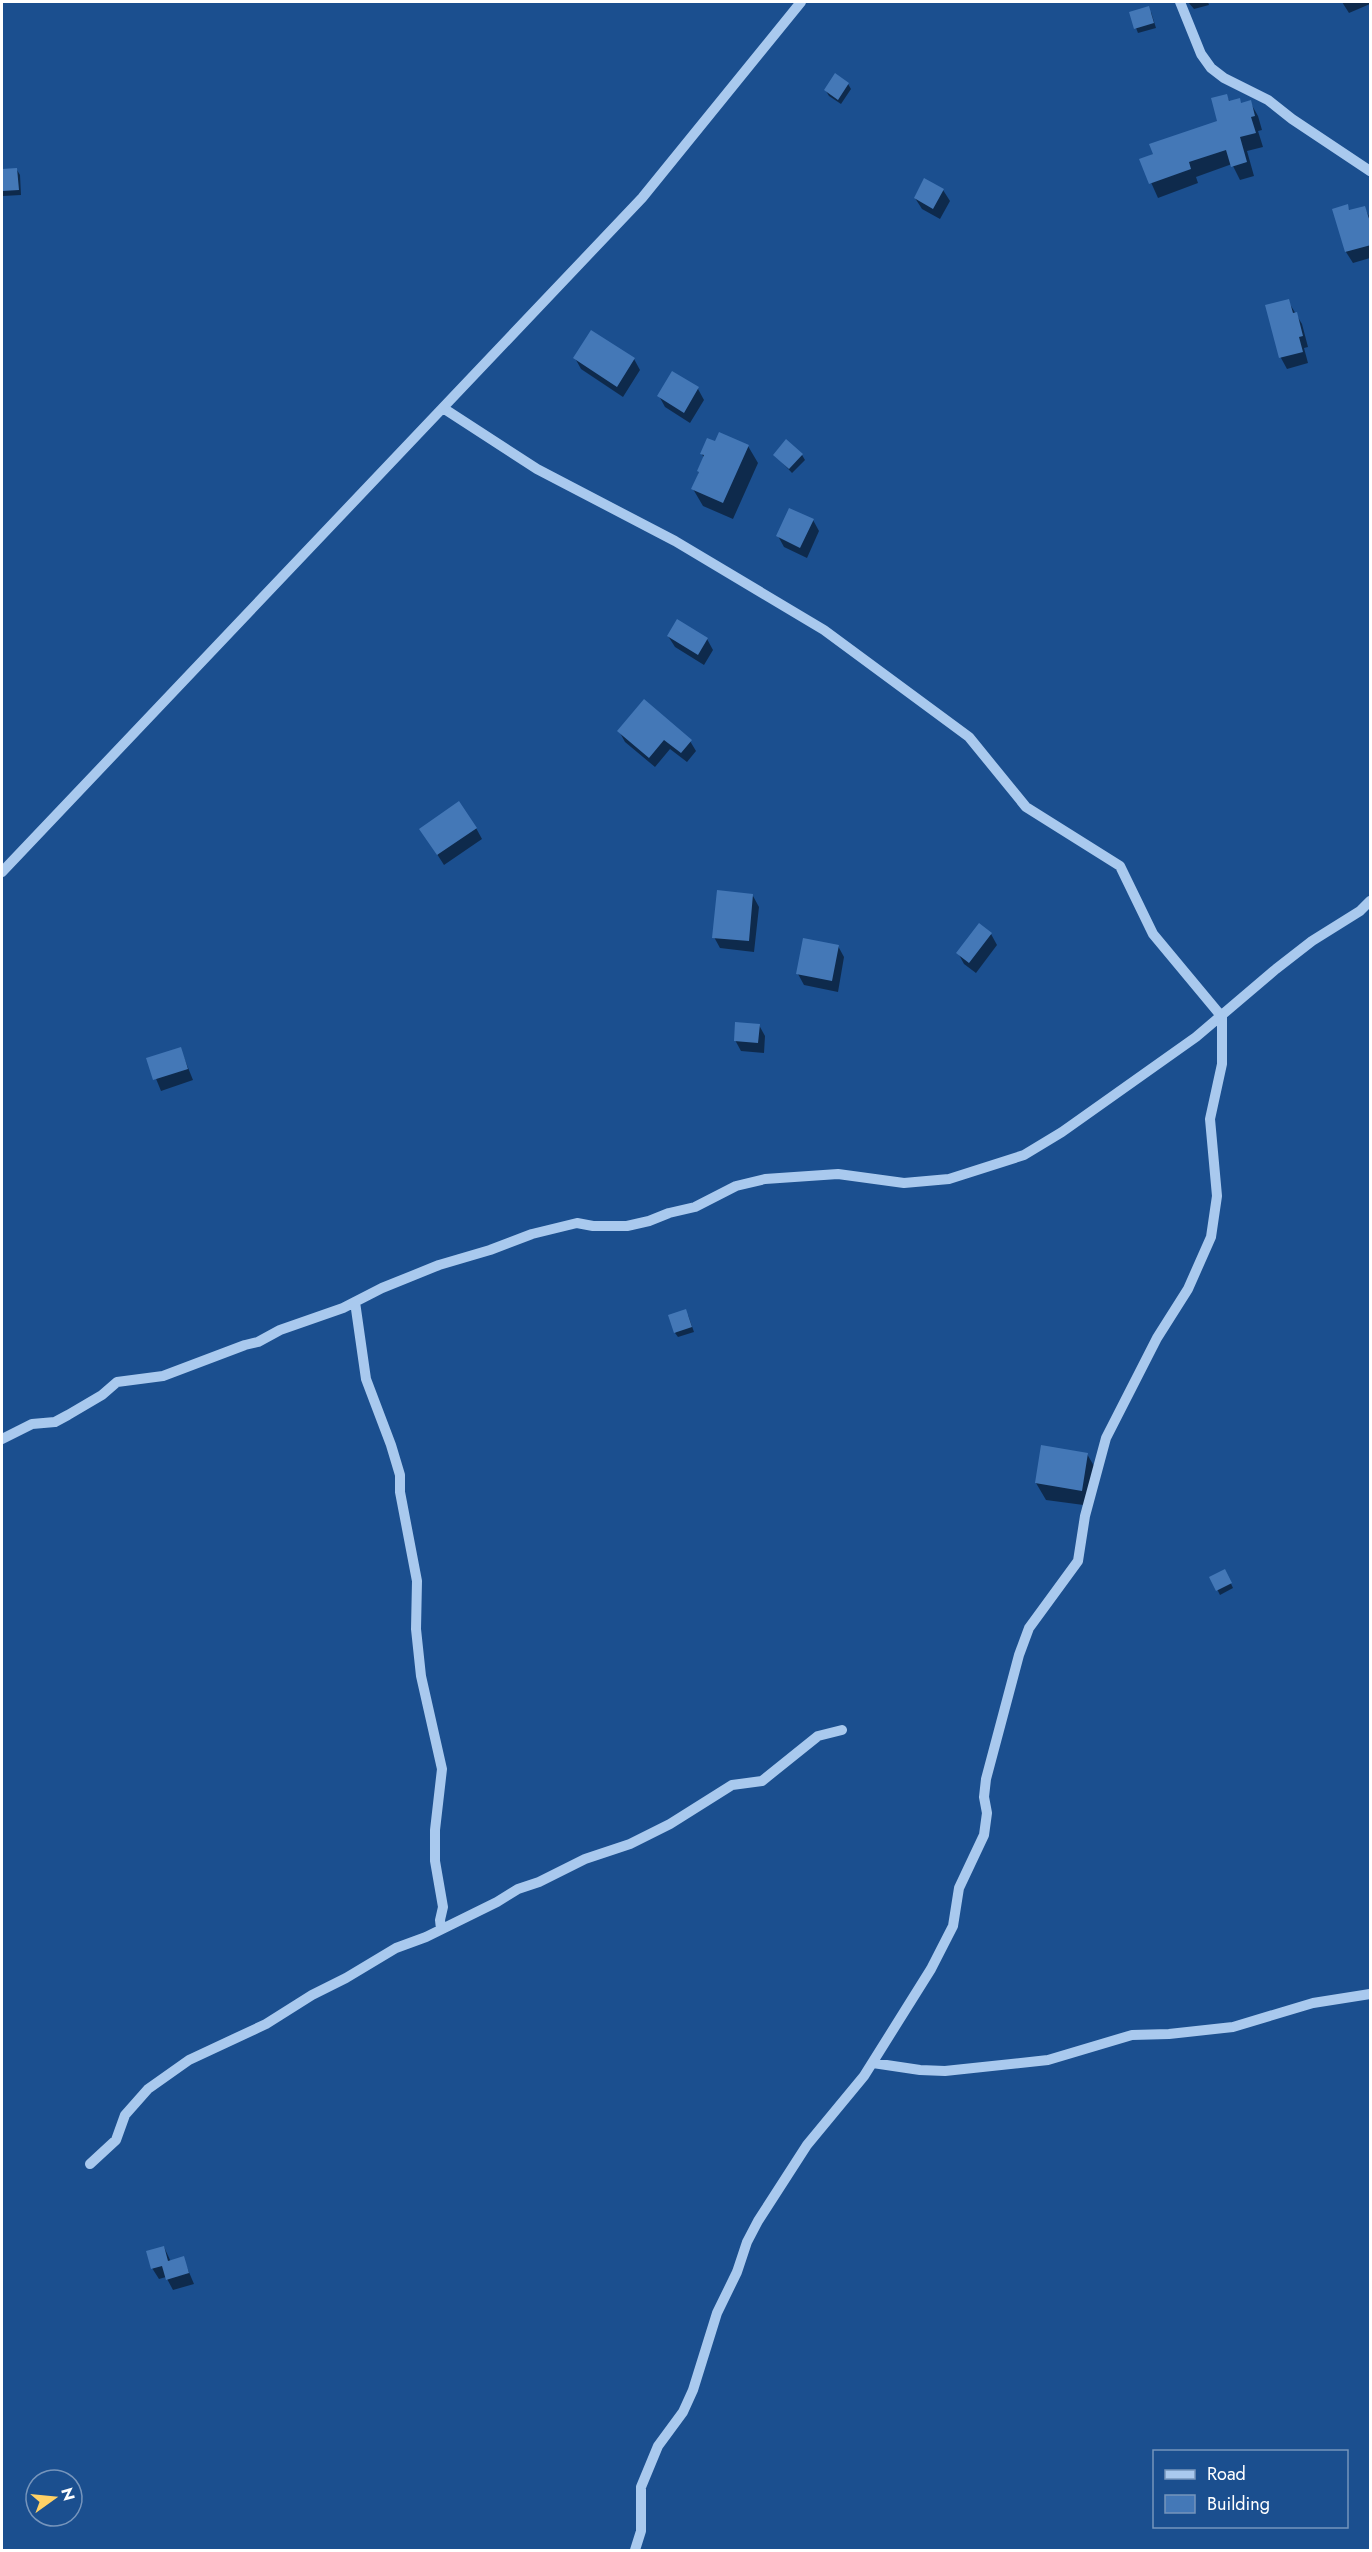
<svg xmlns="http://www.w3.org/2000/svg" width="1372" height="2552" viewBox="0 0 1372 2552" font-family="Jost,sans-serif">
<style>
.shadow{fill:#0007}
.building{fill:#4478b7}
.lines{fill:none;stroke-linecap:round;stroke-linejoin:round}
.minor{stroke:#a9c9ee;stroke-width:10}
</style>
<rect width="100%" height="100%" fill="#1b4f8f"/>
<path class="shadow" d="M1188,2h20l1,3 -15,4z
M1342,2h28v2l-21,9z
M1151,12l5,16 -18,5 -2,-5z
M848,84l3,5 -10,15 -12,-8 -3,-5z
M1226,95l4,7 11,2 9,-2 8,14 4,14 -4,1 5,16 -16,4 7,25 -14,4 -8,-16 -36,13 2,6 -40,15 -17,-38 78,-38z
M17,170l3,5 1,20 -18,1 -1,-25z
M943,190l7,11 -10,18 -18,-10 -7,-11z
M1347,206l3,5 14,-4 6,11v40l-17,5 -7,-11 -12,-42z
M1288,301l14,23 6,23 -4,1 4,15 -21,6 -6,-11 -14,-52z
M575,358l59,1 6,11 -17,27 -42,-28z
M673,373l25,16 6,11 -14,23 -25,-16 -6,-11z
M748,446l10,17 -25,56 -30,-13 -10,-17 11,-31 -2,-4z
M775,455h27l3,5 -13,13z
M813,520l6,11 -12,27 -23,-11 -6,-11z
M668,636l39,3 6,11 -9,15 -29,-18z
M619,731l71,10 6,10 -9,11 -17,-13 -15,18 -30,-25z
M476,828l6,11 -38,26 -16,-25z
M753,896l6,11 -5,45 -34,-4 -6,-11z
M991,934l6,11 -21,28 -12,-9 -6,-11z
M838,946l6,11 -6,35 -34,-7 -6,-11z
M759,1025l6,11 -1,17 -23,-2 -6,-11z
M180,1048l13,32 -32,11 -13,-32z
M688,1315l6,17 -16,5 -3,-4z
M1087,1454l10,17 -6,35 -45,-6 -10,-17z
M1227,1575l6,13 -13,7 -9,-18z
M164,2247l7,15 12,-4 11,26 -21,6 -7,-13 -7,2 -7,-11z"/>
<path class="building" d="M1149,6l5,17 -20,6 -5,-17z
M835,73l14,10 -11,17 -14,-10z
M1227,94l2,7 11,-3 1,5 10,-3 4,16 -4,1 5,16 -16,4 7,25 -16,5 -5,-17 -37,12 2,7 -42,15 -10,-25 14,-5 -4,-10 68,-23 -6,-23z
M17,168l2,22 -17,1v-22z
M924,178l20,11 -11,20 -19,-11z
M1348,204l1,6 16,-4 6,19v20l-26,7 -13,-43z
M1289,299l4,14 4,-1 6,24 -4,1 4,15 -24,6 -14,-53z
M591,330l44,28 -18,29 -44,-29z
M672,371l27,16 -15,26 -27,-17z
M719,432l30,13 -26,58 -32,-14 8,-17 -2,-1 7,-16 -4,-1 7,-16 8,3z
M786,439l17,15 -14,15 -16,-14z
M789,508l25,11 -14,29 -24,-12z
M677,619l31,19 -10,17 -31,-19z
M644,699l48,41 -11,13 -17,-13 -15,18 -32,-27z
M459,801l18,27 -40,27 -18,-26z
M717,890l36,4 -4,47 -37,-3z
M979,923l13,10 -23,30 -13,-10z
M803,938l36,7 -7,36 -36,-7z
M735,1022l25,2 -2,19 -24,-2z
M181,1047l7,22 -35,11 -7,-22z
M686,1309l6,18 -18,6 -6,-18z
M1041,1445l47,8 -6,38 -47,-8z
M1225,1569l7,14 -16,8 -7,-14z
M164,2246l4,15 16,-5 5,17 -23,7 -4,-14 -11,3 -5,-18z"/>
<g class="lines">
<path class="minor" d="M1180,2l21,52 10,14 13,10 44,22 24,19 78,52
M443,408l94,61 138,72 149,89 145,107 57,70 94,59 33,68 69,83v47l-12,55 7,77 -6,41 -23,52 -31,49 -51,100 -21,78 -7,45 -49,67 -10,27 -33,124 -2,18 3,16 -3,22 -25,53 -6,38 -22,43 -67,107 -57,69 -49,76 -11,21 -10,30 -20,41 -24,77 -10,22 -25,34 -17,41v44l-6,19
M2,872l640,-674 159,-196
M355,1302l11,77 25,66 9,30v17l17,89 -1,48 5,47 21,93 -7,61v31l8,46 -3,13 1,9
M2,1439l30,-15 23,-2 13,-7 34,-20 15,-13 46,-6 82,-31 13,-3 22,-12 63,-22 39,-20 57,-23 51,-15 42,-16 45,-11 16,3h34l22,-5 20,-8 26,-6 41,-21 29,-7 73,-5 66,9 45,-4 75,-24 38,-23 134,-95 80,-68 36,-28 48,-30 10,-10
M873,2063l47,7 25,1 103,-11 84,-25 37,-1 64,-7 80,-24 57,-9
M90,2164l26,-24 9,-25 23,-26 41,-29 77,-36 46,-29 34,-17 50,-30 30,-11 71,-35 21,-13 21,-7 46,-23 45,-15 40,-20 62,-39 30,-4 56,-45 24,-6"/>
</g>
<rect width="1372" height="2552" fill="none" stroke="#ffffff" stroke-width="6"/>
<rect x="1153" y="2450" width="195" height="78" fill="#1b4f8f" stroke="#7695bc" stroke-width="1.5"/>
<rect x="1165" y="2470" width="30" height="9" fill="#a9c9ee" stroke="#7695bc" stroke-width="1.5"/>
<text x="1207" y="2480" font-size="18" fill="#ffffff">Road</text>
<rect x="1165" y="2495" width="30" height="18" fill="#4478b7" stroke="#7695bc" stroke-width="1.5"/>
<text x="1207" y="2510" font-size="18" fill="#ffffff">Building</text>
<g transform="translate(54 2498) rotate(75)"><circle r="28" fill="#1b4f8f" stroke="#7695bc" stroke-width="1.5"/>
<path d="M0-4.5L10 22L0 15L-10 22Z" fill="#ffd166"/>
<text y="-9" font-size="16" font-weight="bold" text-anchor="middle" fill="#ffffff">N</text>
</g>
</svg>
